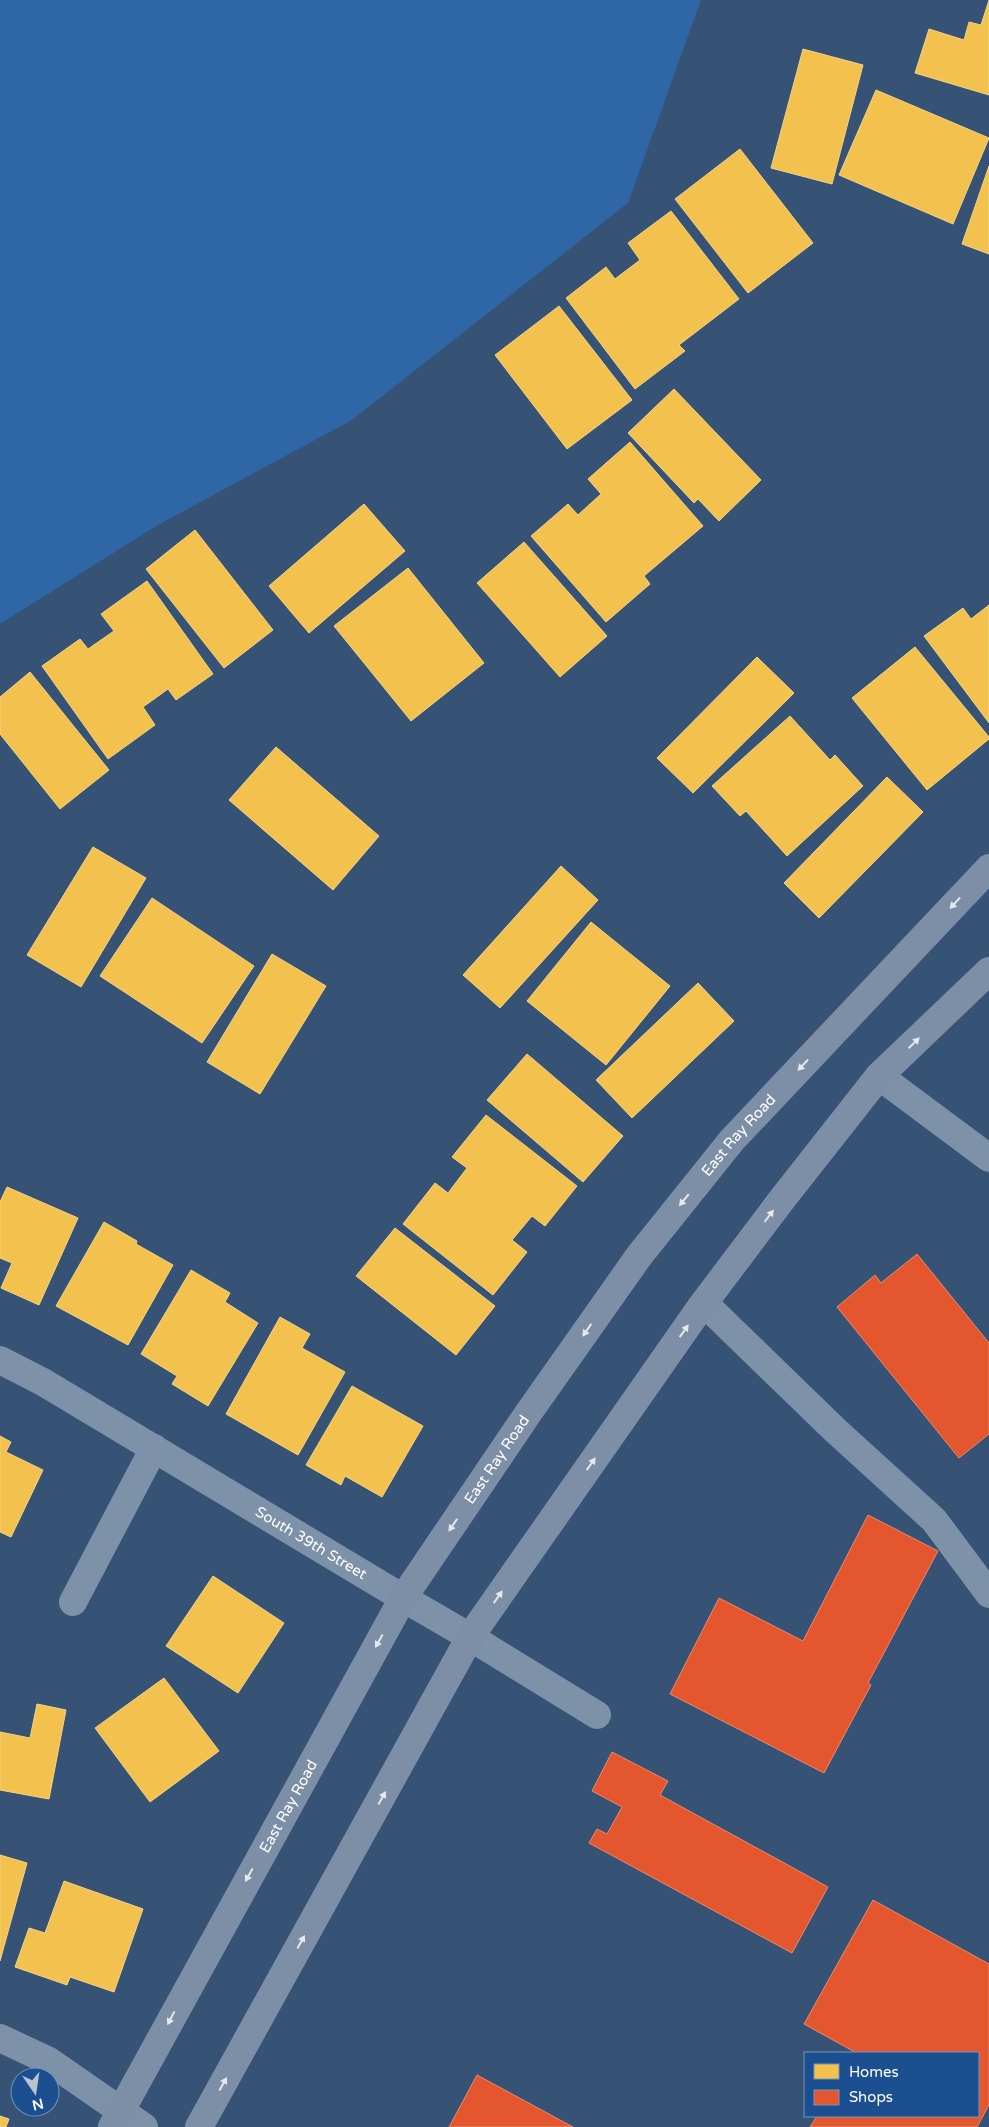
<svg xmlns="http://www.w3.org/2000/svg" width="989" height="2127" viewBox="0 0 989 2127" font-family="'Varela Round',sans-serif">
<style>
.green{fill:#2f66a5}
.homes{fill:#f2c14e;stroke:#f6d483}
.shops{fill:#e4572e;stroke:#ec896d}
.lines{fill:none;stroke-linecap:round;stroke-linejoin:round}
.minor{stroke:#7d92a8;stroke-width:28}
.major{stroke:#7d8ea7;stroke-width:28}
.oneway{fill:#e5e8ed}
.labels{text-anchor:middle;stroke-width:5;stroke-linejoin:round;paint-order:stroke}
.street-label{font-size:15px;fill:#fff;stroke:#1b4f8f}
</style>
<rect width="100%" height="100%" fill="#365274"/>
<path class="green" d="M0,0h701l-73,203 -276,217 -194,105 -158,99z"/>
<path class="homes" d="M989,0v95l-74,-22 14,-44 35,11 5,-18 12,3z
M803,49l60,16 -31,119 -61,-16z
M876,90l113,48 -36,86 -114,-49z
M740,149l73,94 -65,50 -73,-94z
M989,166v88l-27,-10z
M671,211l68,88 -60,46 6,6 -50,38 -69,-91 40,-31 9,12 25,-19 -12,-17z
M559,306l73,94 -65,49 -72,-94z
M674,389l87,91 -42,41 -21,-22 -4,4 -66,-70z
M630,442l73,84 -59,50 6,8 -44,38 -75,-86 37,-32 10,11 23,-21 -13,-15z
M364,504l41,47 -96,82 -40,-47z
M195,530l78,100 -49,38 -78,-99z
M524,542l83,94 -47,41 -83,-94z
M408,568l76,95 -73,58 -77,-95z
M147,581l66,93 -37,26 -8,-11 -25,18 12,18 -47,34 -66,-93 38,-27 8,10 26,-18 -13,-17z
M989,605v118l-65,-87 39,-28 8,11z
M915,647l74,90v2l-62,51 -75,-92z
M757,657l37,36 -101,100 -36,-35z
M30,672l79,98 -49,39 -60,-75v-37z
M790,716l40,44 5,-5 28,31 -76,70 -41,-45 -6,5 -28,-30z
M276,747l103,89 -46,54 -104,-90z
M887,777l36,35 -104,106 -35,-35z
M93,847l53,31 -65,109 -54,-32z
M561,866l37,34 -98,108 -37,-33z
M152,898l102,68 -52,77 -102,-67z
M591,922l79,64 -64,79 -79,-64z
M272,954l54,32 -66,108 -53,-32z
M698,983l36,38 -102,97 -36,-38z
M527,1054l96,82 -40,46 -96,-82z
M486,1115l91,71 -32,40 -13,-10 -20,24 15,12 -34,43 -90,-71 32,-41 13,10 19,-25 -15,-11z
M7,1187l71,31 -39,87 -38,-17 11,-25 -12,-5v-56z
M104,1222l33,19 -1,3 37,21 -45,80 -72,-39z
M395,1228l100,78 -39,49 -100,-79z
M191,1270l39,23 -5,9 33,21 -50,83 -36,-22 5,-8 -36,-22z
M280,1317l30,17 -8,14 43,24 -47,83 -72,-41z
M352,1386l71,40 -41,71 -37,-21 -4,9 -35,-20z
M0,1436l11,6 -5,10 37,18 -32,67 -11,-5z
M213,1576l71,47 -46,70 -72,-47z
M164,1678l55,73 -69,51 -55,-74z
M37,1704l29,6 -17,89 -49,-9v-58l30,6z
M0,1855l27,8 -27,98z
M64,1881l79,28 -29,83 -44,-15 -3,8 -52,-18 14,-39 16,5z
M0,2116l9,3 -3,8h-6z"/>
<path class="shops" d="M917,1254l72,89v91l-30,24 -122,-151 38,-32 6,8z
M868,1515l70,36 -70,132 3,2 -47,88 -154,-79 49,-96 84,43z
M612,1752l56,29 -8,14 168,92 -36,66 -203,-110 8,-14 10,5 15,-27 -30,-16z
M873,1900l116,64v141l-12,22h-167l7,-11h161v-63h-126l1,-2 -49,-27z
M477,2075l96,52h-124z"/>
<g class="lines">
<g class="minor">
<path d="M879,1076l110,82"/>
<path d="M704,1303l131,127 99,90 55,74"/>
<path id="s1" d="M0,1360l43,22 360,216 67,39 127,78"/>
<path d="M73,1602l81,-154"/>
<path d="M0,2038l49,23 95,66"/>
</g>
<g class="major">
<path id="s2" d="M112,2127l291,-529 126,-186 110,-156 93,-116 257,-272"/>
<path d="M199,2127l271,-490 230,-329 83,-110 96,-122 110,-105"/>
</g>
</g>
<defs><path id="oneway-solid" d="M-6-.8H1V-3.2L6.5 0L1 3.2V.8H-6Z" transform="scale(1.25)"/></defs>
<g class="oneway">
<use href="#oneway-solid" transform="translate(955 903) rotate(133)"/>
<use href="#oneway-solid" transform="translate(914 1043) rotate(-44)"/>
<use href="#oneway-solid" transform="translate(803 1065) rotate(133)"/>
<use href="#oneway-solid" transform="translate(684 1200) rotate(129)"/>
<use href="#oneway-solid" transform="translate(769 1216) rotate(-53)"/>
<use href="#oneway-solid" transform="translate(587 1330) rotate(125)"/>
<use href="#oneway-solid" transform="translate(684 1331) rotate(-55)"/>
<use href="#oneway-solid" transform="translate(591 1464) rotate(-55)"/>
<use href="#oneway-solid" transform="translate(453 1525) rotate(124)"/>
<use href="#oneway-solid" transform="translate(498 1597) rotate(-55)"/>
<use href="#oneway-solid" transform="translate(379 1641) rotate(119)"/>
<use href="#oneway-solid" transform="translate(382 1798) rotate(-61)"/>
<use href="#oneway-solid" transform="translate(249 1875) rotate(119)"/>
<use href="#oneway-solid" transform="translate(301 1942) rotate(-61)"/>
<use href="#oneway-solid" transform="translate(171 2018) rotate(118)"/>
<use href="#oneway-solid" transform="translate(223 2084) rotate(-61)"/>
</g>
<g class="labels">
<g class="street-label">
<text dy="5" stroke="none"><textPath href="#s2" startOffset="1176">East Ray Road</textPath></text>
<text dy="5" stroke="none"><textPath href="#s2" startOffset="771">East Ray Road</textPath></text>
<text dy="5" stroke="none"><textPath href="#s1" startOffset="361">South 39th Street</textPath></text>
<text dy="5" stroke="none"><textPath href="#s2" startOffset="366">East Ray Road</textPath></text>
</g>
</g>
<rect x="804" y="2052" width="175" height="65" fill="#1b4f8f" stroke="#7695bc"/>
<rect x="814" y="2064" width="25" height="15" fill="#f2c14e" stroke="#7695bc"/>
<text x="849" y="2077" font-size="15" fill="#ffffff">Homes</text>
<rect x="814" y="2090" width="25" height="15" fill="#e4572e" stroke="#7695bc"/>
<text x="849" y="2102" font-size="15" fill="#ffffff">Shops</text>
<g transform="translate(35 2092) rotate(167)"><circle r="24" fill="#1b4f8f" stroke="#7695bc"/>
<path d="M0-4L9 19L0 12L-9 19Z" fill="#b9c2ce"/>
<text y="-8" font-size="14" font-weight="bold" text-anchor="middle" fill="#ffffff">N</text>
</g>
</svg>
